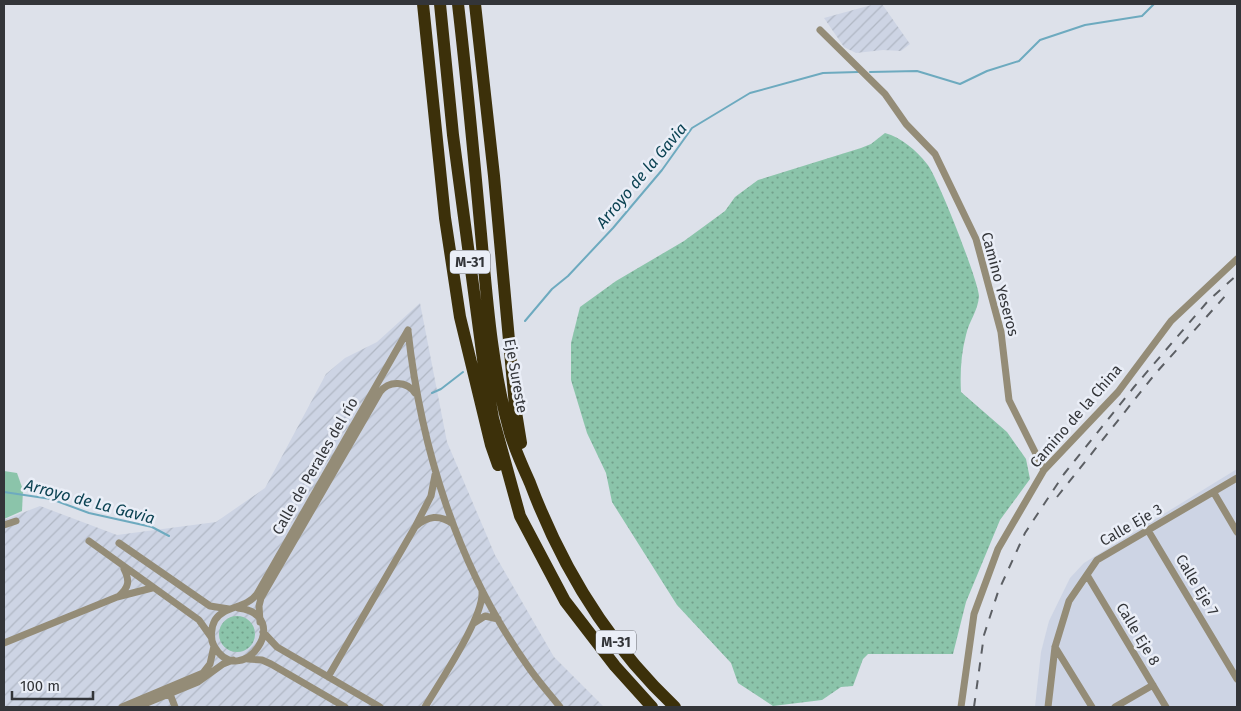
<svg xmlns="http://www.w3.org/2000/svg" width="1241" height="711" viewBox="0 0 1241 711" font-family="'Fira Sans',sans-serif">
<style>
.built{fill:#cdd4e4}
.industrial{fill:url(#industrial-furrows)}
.grass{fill:url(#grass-dots)}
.park{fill:#8bc4aa}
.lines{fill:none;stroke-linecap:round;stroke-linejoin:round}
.stream{stroke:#6daabf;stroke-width:2}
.street{stroke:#948c77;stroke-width:7}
.highway{stroke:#3c300a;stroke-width:12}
.rail{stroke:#5c5f64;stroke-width:2;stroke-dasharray:9 9;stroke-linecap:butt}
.labels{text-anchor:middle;stroke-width:5;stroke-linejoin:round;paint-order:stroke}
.shield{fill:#eaeef7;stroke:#6a6c72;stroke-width:1}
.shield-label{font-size:14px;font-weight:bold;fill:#333539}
.street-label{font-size:15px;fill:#333539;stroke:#eaeef7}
.water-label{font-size:16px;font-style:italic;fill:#0c4353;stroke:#eaeef7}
</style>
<defs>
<pattern id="industrial-furrows" width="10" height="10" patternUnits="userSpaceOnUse" patternTransform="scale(1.25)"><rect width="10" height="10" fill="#cdd4e4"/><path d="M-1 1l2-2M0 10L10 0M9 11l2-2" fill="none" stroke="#b0b7c4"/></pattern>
<pattern id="grass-dots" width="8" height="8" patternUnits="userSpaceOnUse" patternTransform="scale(1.25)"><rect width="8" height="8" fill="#8bc4aa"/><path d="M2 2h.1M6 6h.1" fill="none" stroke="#72a08b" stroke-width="1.8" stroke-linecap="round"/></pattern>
</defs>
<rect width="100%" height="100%" fill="#dde1ea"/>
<path class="built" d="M1237,469v238h-202l6,-55 8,-31 21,-43 14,-15z"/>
<path class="industrial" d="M875,4h7l28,40 -9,7 -18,-1 -27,3 -12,-6 -20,-29z
M420,303l27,139 48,113 59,102 50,50h-600v-187l36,-14 77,29 99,-13 49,-34 61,-114 19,-16 32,-16z"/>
<path class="grass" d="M885,133c16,4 32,18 42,31 10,11 52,119 52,132 -1,15 -10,25 -13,39 -5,19 -6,38 -5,57l46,40 19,27 4,20 -30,41 -34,82 -13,52h-85l-5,5 -10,27 -12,1 -19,13 -49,6 -35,-23 -7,-20 -54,-58 -65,-103 -6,-29 -19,-40 -16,-53v-37l9,-36 36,-26 68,-40 41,-30 10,-14 23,-17 103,-32 10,-4z
M219 634a18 18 0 1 1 36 0a18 18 0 1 1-36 0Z"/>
<path class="park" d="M4,471l13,2 6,17 -1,21 -18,8z"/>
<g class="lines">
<path class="stream" d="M870,72l47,-1 43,13 27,-13 32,-10 21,-21 45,-15 57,-9 12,-12
M525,321l27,-32 16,-13 45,-48 49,-58 30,-42 58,-35 73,-20 35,-1
M432,393l9,-4 22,-17
M4,492l47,7 38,14 63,14 17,9"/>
<path class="street" d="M820,30l65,64 21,30 29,30 41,85 25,93 8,68 35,70
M408,331c13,118 50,237 119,334 10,15 22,28 33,42
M1214,493l23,39
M4,525l12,-4
M416,526c12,-10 23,-12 37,-2
M1149,532l88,147
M89,541l110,79 12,17
M119,543l91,63 19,3
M1087,575l79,132
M119,596c10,-9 11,-15 5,-27
M238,608c58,7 3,85 -24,38 -4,-7 -3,-19 1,-26 10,-15 31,-11 42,-26l151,-264
M260,622l-1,-16 2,-8 119,-206c9,-12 27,-11 35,1
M474,623l11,-7 13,3
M263,632l14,15 103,60
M4,643l113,-46 35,-9
M1055,647l37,60
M248,659l14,1 9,4 74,43
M328,677l87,-150 16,-31 4,-21
M170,694l5,13
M122,707l81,-34 7,-9 4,-18
M137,707l61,-25 25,-18 10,-4
M425,707c14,-24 59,-90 57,-115
M961,707l13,-93 24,-65 46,-79 74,-78 53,-71 66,-62
M1048,707l7,-60 14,-46 28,-41 140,-82
M1115,707l38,-22"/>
<path class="highway" d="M423,4l22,214 15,99 31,128 7,20
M440,4l13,131 31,232 9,51 27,98 45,85 50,65 37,41
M458,4c9,77 16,154 23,230 6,67 11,135 29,199 5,17 13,34 20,50 32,85 79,162 145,224
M475,4l19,172 21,230 6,37"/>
<path class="rail" d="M1057,497l98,-123 72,-80
M974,707l10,-72 14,-43 27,-59 39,-59 70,-87 74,-86 29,-26"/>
</g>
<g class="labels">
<g class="shield">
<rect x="450" y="250.5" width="40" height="23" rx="4"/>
<rect x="596" y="630.5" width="40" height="23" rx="4"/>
</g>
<g class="shield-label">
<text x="470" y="267">M-31</text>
<text x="616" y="647">M-31</text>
</g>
<g class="street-label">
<text transform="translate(1000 284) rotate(75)" y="5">Camino Yeseros</text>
<text transform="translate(516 376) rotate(80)" y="5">Eje Sureste</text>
<text transform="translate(1076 416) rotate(-49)" y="5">Camino de la China</text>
<text transform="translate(315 466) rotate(-60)" y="5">Calle de Perales del río</text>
<text transform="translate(1131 525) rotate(-30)" y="5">Calle Eje 3</text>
<text transform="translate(1197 585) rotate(59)" y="5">Calle Eje 7</text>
<text transform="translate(1138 634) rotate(59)" y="5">Calle Eje 8</text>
</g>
<g class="water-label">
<text transform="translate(641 175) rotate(-50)" y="6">Arroyo de la Gavia</text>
<text transform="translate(90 501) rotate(15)" y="6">Arroyo de La Gavia</text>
</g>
</g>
<rect width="1241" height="711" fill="none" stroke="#333539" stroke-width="10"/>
<path d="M12 691v8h81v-8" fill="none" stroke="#333539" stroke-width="2.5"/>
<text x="20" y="691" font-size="15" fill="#333539" stroke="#eaeef7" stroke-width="4" paint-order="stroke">100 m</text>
</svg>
